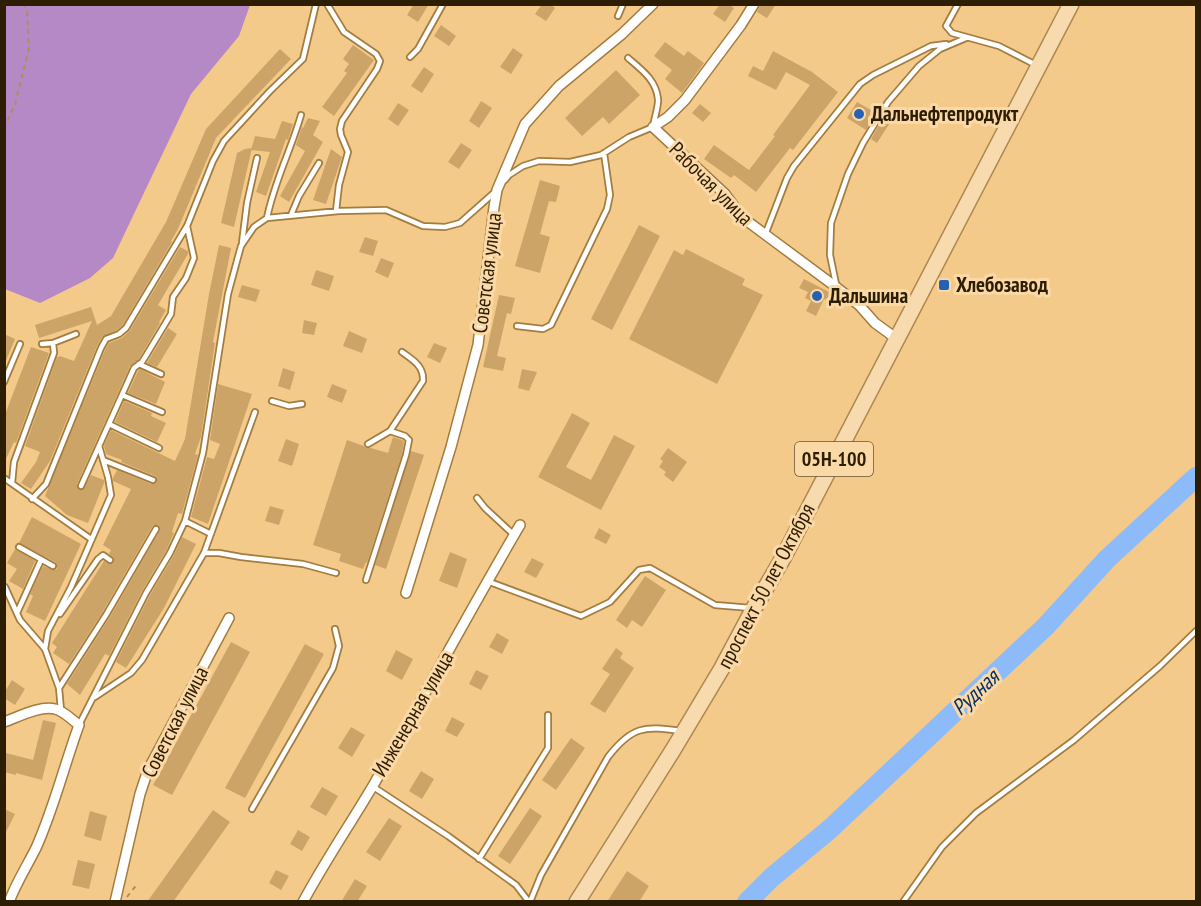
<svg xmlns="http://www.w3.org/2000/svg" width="1201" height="906" viewBox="0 0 1201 906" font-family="'PT Sans Narrow',sans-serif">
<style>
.forest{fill:#b588c6}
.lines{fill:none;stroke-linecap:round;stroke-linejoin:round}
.river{stroke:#8dbaf8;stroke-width:20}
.building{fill:#cda467}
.service-casing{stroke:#a37c3f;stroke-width:8}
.minor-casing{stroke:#a37c3f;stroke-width:12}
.primary-casing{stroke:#ac884f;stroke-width:18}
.path{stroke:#ae8e5c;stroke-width:2;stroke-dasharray:4.5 4.5;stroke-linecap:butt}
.service{stroke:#fff;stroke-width:4.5}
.minor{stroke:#fff;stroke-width:9}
.primary{stroke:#f7daae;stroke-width:15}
.poi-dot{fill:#2562b4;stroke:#fbd9a7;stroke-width:2}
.labels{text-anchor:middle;stroke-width:6;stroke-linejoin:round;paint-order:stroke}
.shield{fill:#fbd9a7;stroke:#6a5534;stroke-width:1.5}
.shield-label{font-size:20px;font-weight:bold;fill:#2c1d03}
.poi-label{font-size:21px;font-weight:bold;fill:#2c1d03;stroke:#fbd9a7;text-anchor:start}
.street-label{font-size:21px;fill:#2c1d03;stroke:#fbd9a7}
.water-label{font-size:22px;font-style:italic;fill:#032f64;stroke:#fbd9a7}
</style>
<rect width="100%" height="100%" fill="#f4ca8b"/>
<path class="forest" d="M4,5h246l-11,31 -48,58 -78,164 -23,20 -50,25 -35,-14z"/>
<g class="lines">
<path class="river" d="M747,902l24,-24 59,-49 216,-203 61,-67 89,-82"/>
</g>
<path class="building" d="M414,4h15l-11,18 -11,-7z
M542,4h8l5,4 -9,13 -11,-7z
M720,4h8l6,4 -9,14 -12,-8z
M761,4h15l-9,14 -10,-6z
M441,25l15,11 -7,10 -15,-10z
M665,42l19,14 4,-5 16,12 -22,30 -17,-14 7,-9 -18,-14z
M353,45l21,15 -40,56 -12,-9 25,-34 -3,-2 5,-7 -6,-5z
M513,48l10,7 -12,19 -11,-7z
M280,49l11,10 -75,79 -38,91 -7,12 1,1 -49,83 -6,5 -15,7 -5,9 -47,115 -19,28 -10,-6 15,-21 4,-10 -15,-6 32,-89h2l1,-1 14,5 18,-40 -53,17 -4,-13 56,-18 6,18 14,-9 55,-94 40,-93z
M773,51l39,21 26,20 -45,58 -3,-2 -34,44 -22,-17 -3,3 -27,-19 10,-14 35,25 26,-34 -2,-1 37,-50 -24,-13 -10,18 -28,-14 5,-10 10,5z
M424,67l10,7 -12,19 -11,-7z
M616,70l24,25 -31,29 -6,-7 -21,19 -17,-18z
M481,101l11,7 -13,20 -10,-7z
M857,102l19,11 -10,17 -19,-12z
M398,103l11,7 -11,16 -10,-7z
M700,104l11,9 -8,9 -11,-9z
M886,113l7,5 -16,25 -6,-4z
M308,118l12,3 -7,14 10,7 -34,60 -9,-6 25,-45 -9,-6 6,-18 1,1z
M282,121l11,3 -5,16 -2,-1 -20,57 -10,-4 14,-40 -19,-2 4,-14 20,3z
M461,143l11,7 -13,19 -11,-7z
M252,148l-18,79 -13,-4 16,-70 8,-4z
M331,149l11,8 -16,47 -13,-4z
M540,180l20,6 -4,16 -7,-1 -9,33 10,3 -10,36 -25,-7z
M639,225l21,11 -48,94 -21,-11z
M365,237l13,4 -5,15 -14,-4z
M219,245l12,3 -18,94 2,1 -14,94 -6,17 3,1 -16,59 -4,-1 -6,19 2,1 -8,18 -24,40 -33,65 -4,-2 -25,41 -13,-11 43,-67 50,-87 -2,-5h-4l-2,2 -50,86 -33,51 -16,-11 4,-6 -5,-4 52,-82 6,3 4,-3v-3l-5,-4 2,-4 -8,-5 28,-56 -18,-8v-3l4,-8 34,14h4l2,-3v-3l-2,-2 -34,-14 1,-2 -16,-6 -2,-8 7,-16 64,31 10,-22 24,-145z
M180,247l8,4v3l-30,51 8,5 -7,12 1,1 -21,36 -9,7 -53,118 1,5 5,1 8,-15 13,5v3l-16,40 -21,-8 -22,-19 60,-146 4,-7 13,-5 8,-8z
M686,249l59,30 -3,6 21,10 -46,89 -88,-45 45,-89 9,5z
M381,258l13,5 -6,15 -13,-6z
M316,270l18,6 -5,15 -18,-6z
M804,279l29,15 -4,8 -5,-3 -8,17 -10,-5 5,-10 -6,-3 3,-6 -9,-4z
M242,285l18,5 -4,12 -18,-5z
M499,295l16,3 -4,16 -4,-1 -10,43 9,2 -3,13 -20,-4z
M304,320l13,3 -3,12 -12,-2z
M168,328l9,6 -20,33 -10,-4z
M349,331l18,8 -5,14 -19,-7z
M4,334l11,5 -10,24h-1z
M434,343l13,5 -7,15 -13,-6z
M31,347l18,6 -33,90 -2,-1 -10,21v-46z
M283,368l12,4 -5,18 -12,-4z
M140,369l25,13 -9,22 -28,-11 10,-22z
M522,369l15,3 -8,19 -11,-3z
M218,384l34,10 -44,130 -17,-7 16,-60 7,2 6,-15 -10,-4z
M332,384l15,6 -5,13 -15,-6z
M124,401l28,12 -1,3 15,7 -9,19 -42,-20z
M572,413l18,10 -24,44 25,13 23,-45 21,11 -34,64 -63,-33z
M393,437l11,4 -2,13 -35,109 -1,-1 -3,7 -24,-8 2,-7 -28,-9 34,-105 17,6 2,2h5l17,5z
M286,439l13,5 -7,22 -14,-5z
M668,448l19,14 -14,20 -9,-7 2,-3 -7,-5 4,-6 -3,-2z
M411,451l13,4 -38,114 -11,-4z
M270,506l14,4 -5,15 -14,-4z
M32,517l49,27 -36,77 -19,-9 7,-16 -3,-2 13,-28 11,4 3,-1v-4l-2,-3 -36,-19z
M599,528l12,7 -5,9 -12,-6z
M182,537l14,7 -32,64 -38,60 -10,-6 34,-67 24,-40z
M15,549l20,12 -12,28 -14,-8 8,-12 -10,-6z
M450,552l17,7 -10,29 -18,-7z
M532,558l12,6 -8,14 -12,-6z
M645,576l21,14 -24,37 -10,-7 -5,8 -11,-8z
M497,633l12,7 -7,14 -13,-7z
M231,642l19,10 -78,143 -19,-10z
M305,644l19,10 -79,144 -20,-10z
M616,648l7,5 -3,5 14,10 -29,45 -15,-9 20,-30 -8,-5z
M396,650l17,9 -11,21 -16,-9z
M476,670l13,6 -8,14 -12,-6z
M12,680l13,9 -10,16 -11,-7v-5z
M452,717l13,7 -8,13 -12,-6z
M43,720l13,3 -14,57 -26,-7v2l-12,-3v-13l2,-6 27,7z
M351,727l14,8 -13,22 -14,-9z
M571,738l14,10 -29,42 -14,-10z
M421,771l13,8 -12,20 -13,-8z
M322,787l16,9 -12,20 -16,-9z
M530,808l12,8 -32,48 -12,-8z
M4,809l11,5 -11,22z
M213,810l17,12 -57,80h-26z
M90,811l17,5 -6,25 -17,-5z
M389,818l13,8 -22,35 -14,-9z
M298,830l12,7 -8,14 -12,-7z
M78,860l17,4 -6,25 -17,-4z
M276,870l13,6 -8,14 -12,-7z
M627,871l22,15 -10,16h-32z
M355,879l12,7 -10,16h-16z"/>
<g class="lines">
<g class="service-casing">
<path id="service" d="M327,4l17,28 32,22 4,7 -3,8 -35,52 -2,8 1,6 7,17 -9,33 -3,26
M958,4l-12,22 6,7 47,13 37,19
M618,16l5,-12
M410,57l8,-8 25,-45
M505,180l4,-5 14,-9 16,-5 31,1 31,-7 28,-18 24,-10c1,-8 6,-22 5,-28 -2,-19 -16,-29 -30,-41
M291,215l8,-19 20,-33
M267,218c7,-36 24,-68 34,-103
M765,235l22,-57 7,-12 66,-82 13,-9 58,-29 15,-2
M242,243l5,-40 10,-45
M836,284l-6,-29 1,-32 17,-49 15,-31 25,-41 31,-36 21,-17 26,-11
M517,326l26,3 8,-4 56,-116 3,-14 -6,-42
M42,344l11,-1 23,-9
M139,364l22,10
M4,382l16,-38
M122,395l40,17
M272,401l17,5 13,-2
M109,424l50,24
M390,431l33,-50c1,-15 -10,-21 -21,-29
M103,460l50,20
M4,478l87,61
M12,483l2,-21 40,-109 -1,-10
M81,486l18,-40
M477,498l8,10 29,27
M32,499l14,-15 55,-136 5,-9 13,-5 7,-6 61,-102 26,-65 11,-20 46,-50 33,-32 13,-55
M185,521l26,13
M19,547l34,19
M204,553h15l22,4 62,7 33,9
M366,580l40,-125 3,-15 -4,-4 -15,-5 -22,13
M487,581l94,35 29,-14 29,-32 11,-2 65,37 36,3
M5,587l15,33 25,29 14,39
M17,613l24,-53
M60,614l38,-55 5,-4 7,5
M45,649l3,-18 23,-44 40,-92 -3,-18 -9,-31 35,-78 8,-6 5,-8 24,-40 2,-17 13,-19 8,-20 -7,-32
M95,697l36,-24 11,-13 62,-107 51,-141
M61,710l-2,-22 47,-73 50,-86
M79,725l67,-132 24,-40 15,-32 18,-68 25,-159 13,-48 13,-19 13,-9 72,-7 47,-1 37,16 22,1 15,-4 36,-32
M372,786l76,50 68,49 13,17
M252,809l81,-141 6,-22 -4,-17
M479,859l69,-111v-33
M530,902l11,-27 67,-118c24,-31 36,-31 73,-26
M903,902l39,-55 34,-34 98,-73 86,-74 36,-35"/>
</g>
<g class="minor-casing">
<path id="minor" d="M754,4l-13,21 -56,75 -17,17 -15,10 72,67 18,24 93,69 23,18 16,18 22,16
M406,593l45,-146 27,-102 16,-138 3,-17 28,-66 34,-38 63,-52 31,-30
M4,722c14,-5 37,-17 51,-13 9,2 17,11 24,16 -15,41 -25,83 -43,123 -9,18 -20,35 -27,54
M115,902l25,-108 8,-24 81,-152
M303,902c22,-41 48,-79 71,-118 49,-86 96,-174 146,-259"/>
</g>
<g class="primary-casing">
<path id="primary" d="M577,902l96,-152 49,-82 32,-60 29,-50 288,-554"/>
</g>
<path class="path" d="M4,129l11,-25 14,-56 -2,-37 -4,-7
M127,897l11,-14"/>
<use href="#service" class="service"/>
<use href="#minor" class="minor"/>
<use href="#primary" class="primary"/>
</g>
<g class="poi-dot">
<circle cx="859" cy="114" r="6"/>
<rect x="938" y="279" width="12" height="12" rx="3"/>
<circle cx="817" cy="296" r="6"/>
</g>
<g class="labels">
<rect class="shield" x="795" y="442" width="78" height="34" rx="4.5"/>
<g class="shield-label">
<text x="834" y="466">05Н-100</text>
</g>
<g class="poi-label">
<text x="871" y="121">Дальнефтепродукт</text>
<text x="956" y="292">Хлебозавод</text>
<text x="829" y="303">Дальшина</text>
</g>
<g class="street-label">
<text transform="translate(711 184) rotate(45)" y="7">Рабочая улица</text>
<text transform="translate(487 273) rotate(-83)" y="7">Советская улица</text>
<text transform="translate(766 586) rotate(-62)" y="7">проспект 50 лет Октября</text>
<text transform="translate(413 714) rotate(-60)" y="7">Инженерная улица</text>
<text transform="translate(175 722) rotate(-63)" y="7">Советская улица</text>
</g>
<g class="water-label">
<text transform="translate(975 692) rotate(-43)" y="8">Рудная</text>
</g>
</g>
<rect width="1201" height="906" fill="none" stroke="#2c1d03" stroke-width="12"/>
</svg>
